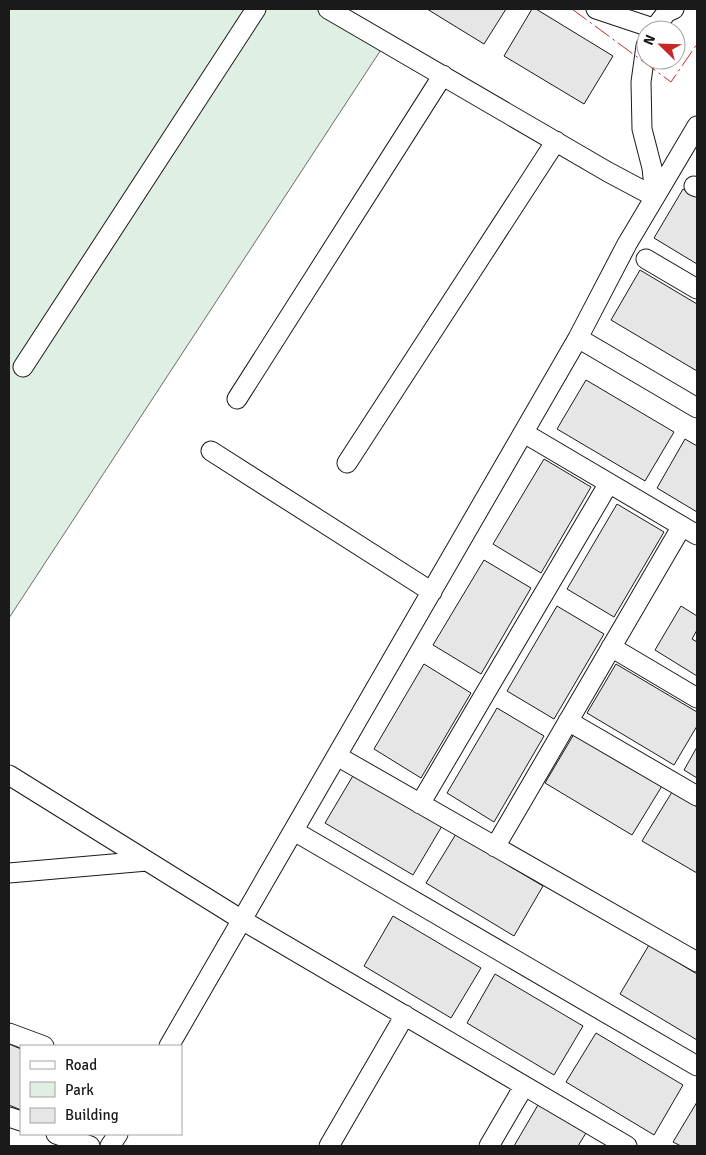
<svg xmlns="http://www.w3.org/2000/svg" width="706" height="1155" viewBox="0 0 706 1155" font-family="Signika,sans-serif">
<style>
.green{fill:#e0efe3;stroke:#6a6a6a}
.building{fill:#e6e6e6;stroke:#1a1a1a}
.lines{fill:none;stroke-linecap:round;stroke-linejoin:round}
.street-casing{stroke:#1a1a1a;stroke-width:21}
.street{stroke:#fff;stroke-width:19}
.power{stroke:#c62828;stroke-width:1;stroke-dasharray:18 4 2.5 4;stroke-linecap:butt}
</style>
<rect width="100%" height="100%" fill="#fff"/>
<path class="green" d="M9,9h332l47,30 -379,579z"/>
<path class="building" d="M427,9h79l-22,35z
M532,9h4l77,47 -29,48 -80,-48z
M683,189l14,8v67l-43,-26z
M640,270l57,34v67l-86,-51z
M586,380l88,52 -29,49 -88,-52z
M685,439l12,7v66l-40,-24z
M544,459l47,28 -50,86 -48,-29z
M617,504l47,28 -50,85 -47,-28z
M484,560l47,28 -50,86 -48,-29z
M557,606l47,28 -50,85 -47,-28z
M681,606l16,10v14l-5,9 5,3v34l-42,-26z
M424,664l47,29 -50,85 -47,-29z
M616,664l81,48v14l-23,39 -87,-52z
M497,708l47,28 -50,86 -47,-29z
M574,734l88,52 -30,49 -87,-52z
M697,747v31l-13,-8z
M354,774l88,52 -29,49 -88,-52z
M672,792l25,15v66l-55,-32z
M456,834l87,52 -29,50 -88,-53z
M393,916l88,52 -30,50 -87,-52z
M649,945l48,29v66l-77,-46z
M495,974l88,52 -29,49 -87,-52z
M596,1033l87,52 -29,50 -88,-53z
M9,1044l12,5v61l-12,-5z
M697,1102v44h-16l-8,-4z
M538,1105l48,28 -8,13h-64z"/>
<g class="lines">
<g class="street-casing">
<path id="street" d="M328,9l280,163 47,25 42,-71
M596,9l57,19
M653,30l14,-18 7,-3
M694,186l3,1
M646,259l51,30
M578,338l119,70
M23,367l233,-358
M237,399l206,-324
M524,433l173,102
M211,451l221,141
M347,463l209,-322
M611,647l86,51
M568,721l129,75
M337,756l360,206
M9,775l233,145 385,226
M420,804l189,-321
M294,831l403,235
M495,847l187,-321
M9,873l138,-12
M9,1033l35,13
M169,1046l409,-708 49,-94 28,-47 -3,-29 -10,-39 -1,-47 5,-36
M9,1117l12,4
M56,1134l34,12
M110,1146l8,-12
M329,1146l76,-131
M489,1146l35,-60"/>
</g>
<use href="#street" class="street"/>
<path class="power" d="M572,9l99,73 26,-38"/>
</g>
<rect width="706" height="1155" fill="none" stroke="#1a1a1a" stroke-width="20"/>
<rect x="20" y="1045" width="162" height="90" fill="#ffffff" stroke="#a3a3a3"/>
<rect x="30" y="1061" width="25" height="8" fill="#ffffff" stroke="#a3a3a3"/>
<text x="65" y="1070" font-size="15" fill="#1a1a1a">Road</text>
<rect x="30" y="1082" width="25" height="15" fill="#e0efe3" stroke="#a3a3a3"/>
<text x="65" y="1095" font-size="15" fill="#1a1a1a">Park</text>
<rect x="30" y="1108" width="25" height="15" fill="#e6e6e6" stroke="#a3a3a3"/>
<text x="65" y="1120" font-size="15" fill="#1a1a1a">Building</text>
<g transform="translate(661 45) rotate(293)"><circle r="24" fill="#ffffff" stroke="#a3a3a3"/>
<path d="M0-4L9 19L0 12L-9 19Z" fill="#c62828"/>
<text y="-8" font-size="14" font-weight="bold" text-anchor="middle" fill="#1a1a1a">N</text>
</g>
</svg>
